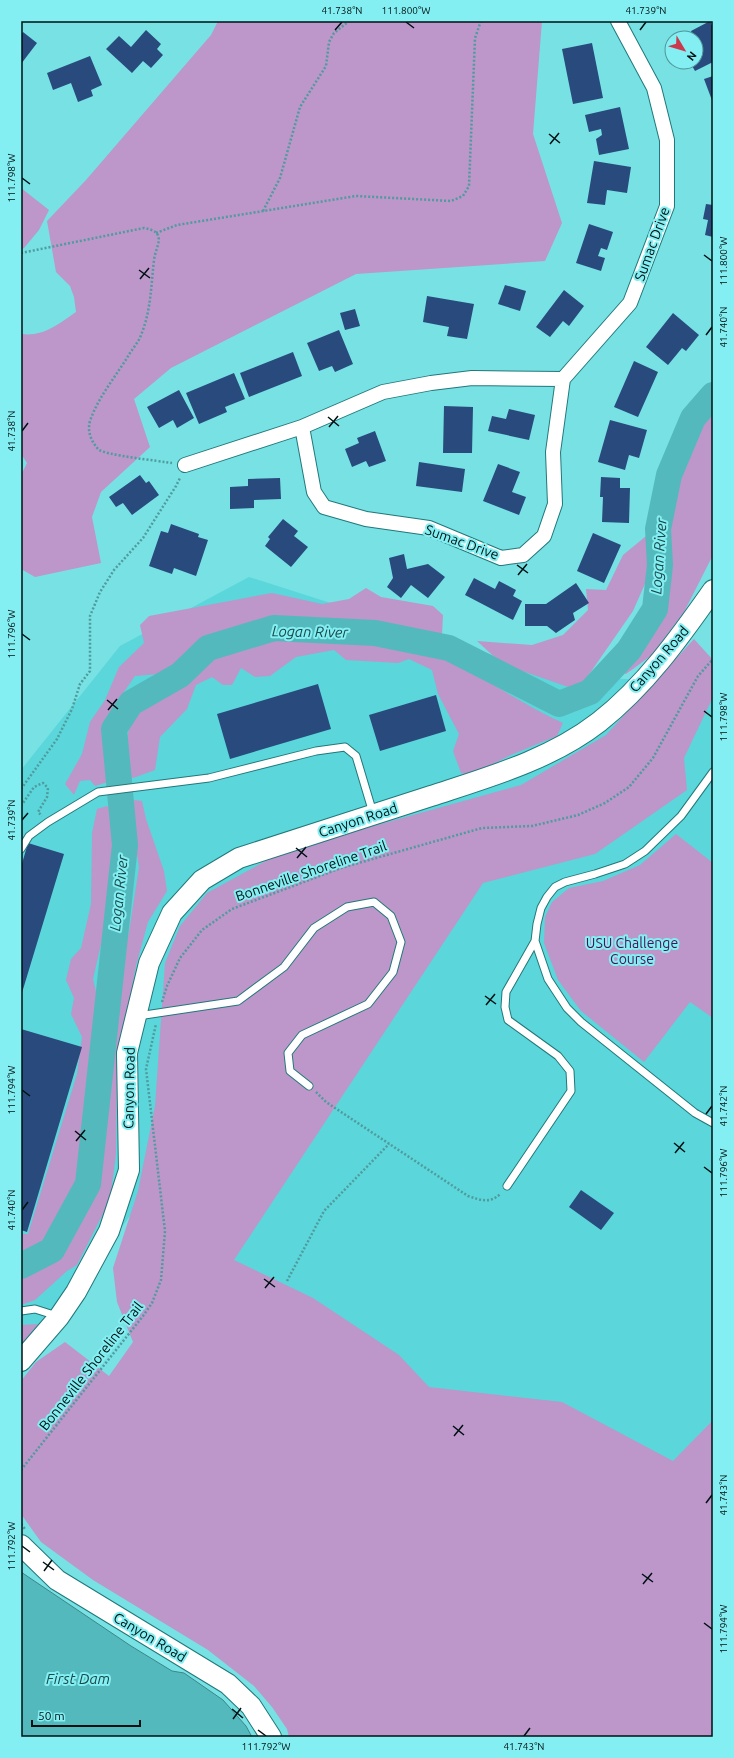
<svg xmlns="http://www.w3.org/2000/svg" width="734" height="1758" viewBox="0 0 734 1758" font-family="Ubuntu,sans-serif">
<style>
.built{fill:#5bd6da}
.green{fill:#bd96ca}
.water{fill:#54b9bc;stroke:#3b8789}
.lines{fill:none;stroke-linecap:round;stroke-linejoin:round}
.river{stroke:#54b9bc;stroke-width:26}
.building{fill:#284a7c}
.lane-casing{stroke:#21787a;stroke-width:9}
.street-casing{stroke:#21787a;stroke-width:16}
.secondary-casing{stroke:#21787a;stroke-width:22}
.path{stroke:#4f9b9d;stroke-width:2.5;stroke-dasharray:2 2;stroke-linecap:butt}
.lane{stroke:#fff;stroke-width:7}
.street{stroke:#fff;stroke-width:14}
.secondary{stroke:#fff;stroke-width:20}
.ticks{fill:none;stroke:#001112;stroke-width:1.5}
.labels{text-anchor:middle;stroke-width:4;stroke-linejoin:round;paint-order:stroke}
.street-label{font-size:14px;fill:#001112;stroke:#84eff2}
.park-label{font-size:14px;fill:#491258;stroke:#84eff2}
.water-label{font-size:15px;font-style:italic;fill:#1b494a;stroke:#84eff2}
.neatline{fill:none;stroke:#001112;stroke-width:1.5}
.ticks-label{font-size:10px;text-anchor:middle;fill:#001112}
</style>
<rect width="100%" height="100%" fill="#77e1e4"/>
<path class="built" d="M249,577l309,99 155,7v737l-39,41 39,276 -572,-242 68,-384 -188,250v-591l99,-124z"/>
<path class="green" d="M218,21h324l-9,113 29,89 -17,38 -189,13 -185,94 -37,31 16,48 -49,45 -9,25 9,46 -66,14 -14,-8v-94l6,-12 -6,-9v-120c22,3 38,-10 55,-22l-2,-15 -4,-11 -14,-14 -9,-51 39,-41 125,-145z
M21,188l28,22 -10,20 -15,18 -3,1z
M713,407v148l-29,57 -32,43 -26,19 -6,-3 1,-8 17,-20 29,-45 -13,-20 -6,-1 -15,34 -52,75 -10,2 -69,-24 -25,-23 55,4 31,-10 25,-25 -2,-21 20,1 17,-35 28,-23 14,6 7,-41 26,-70z
M366,588l15,9 52,9 10,9 -1,19h-35c54,27 101,64 156,89l-6,13 -46,19 -40,20 -10,-2 -8,-22 6,-17 -21,-40 -6,-24 -23,-11 -11,4 -52,-3 -12,-10 -38,7 -26,19 -15,1 -14,-9 -9,17h-9l-11,-8 -16,8 -9,24 -27,28 -5,33 -22,8 -7,-4 -1,-18 5,-36 12,-19 54,-31 4,-8 -10,-6 -31,18 -24,2 -27,39 -5,31 5,36 -13,4 -5,-6 -10,1 -6,14 -9,-11 17,-30 8,-32 15,-22 14,-33 25,-24 -4,-18 9,-9 123,-23 50,11 27,-5z
M694,639l19,21v37l-29,61 3,32 -92,64 -112,29 -249,377 79,38 86,57 30,32 133,15 111,59 40,-41v317h-424l-2,-8 -15,-22 -18,-21 -46,-36 -115,-70 -52,-38 -20,-28v-133l15,-19 29,-20 44,34 24,-34 -16,-40 -4,-34 25,-77 17,-85 10,-143 15,-37 27,-33 77,-42 237,-66 85,-50z
M133,800l9,1 4,18 18,52 3,20 -19,31 -12,44 -19,106 -1,83 -6,45 -33,65 -10,6 -32,29 -14,5v-71h7l49,-160 5,-37 -11,-23 3,-16 -8,-18 5,-21 10,-11 10,-44 1,-71 5,-24 10,-3 8,5 6,30 -8,52 -20,86 8,34 -12,75 2,28 10,-1 5,-33 5,-71 18,-79 10,-65 -9,-57z
M676,834l37,29v155l-23,-16 -46,60 -63,-51 -23,-31 -14,-37 1,-26 7,-15 17,-14 34,-7 37,-16z
M38,1324l-17,21v-20z"/>
<path class="water" d="M21,1572l110,74 41,25 12,2 39,27 23,26 6,11h-231z"/>
<g class="lines">
<path class="river" d="M21,1266l31,-16 36,-66 37,-339 -11,-116 17,-26 49,-28 28,-27 66,-20 101,5 74,15 110,56 31,-12 39,-42 26,-41 5,-44 -2,-36 11,-54 24,-57 20,-23"/>
</g>
<path class="building" d="M710,21l3,7v34l-18,9 -5,-9h6v-16l2,-1 -2,-7h-2l-3,-7z
M146,30l15,14 -4,5 6,6 -12,13 -8,-7 -11,12 -26,-24 13,-13 12,11z
M23,32l14,11 -16,21v-29z
M592,43l11,55 -30,6 -11,-55z
M90,56l12,29 -11,5 2,6 -15,6 -7,-19 -18,7 -6,-17z
M713,76v27l-9,-24z
M620,107l9,42 -30,6 -3,-16 6,-4 -1,-6 -12,3 -4,-17z
M594,161l37,6 -4,26 -20,-3 -2,15 -18,-2z
M706,204l7,1v32l-8,-2 3,-15 -5,-1z
M589,224l24,8 -6,18 -6,-2 -3,8 7,2 -4,13 -25,-8z
M505,285l21,6 -6,20 -22,-7z
M564,290l20,16 -15,20 -6,-5 -13,16 -14,-10z
M427,296l47,8 -7,35 -20,-3 2,-9 -26,-5z
M355,309l5,17 -15,4 -5,-17z
M673,313l26,22 -13,16 -4,-3 -14,17 -22,-18z
M339,330l14,34 -18,8 -3,-6 -13,5 -12,-28z
M293,352l9,24 -53,21 -9,-24z
M634,361l24,11 -20,45 -24,-10z
M234,373l11,26 -20,8 2,5 -28,12 -13,-31z
M179,390l15,28 -17,10 -4,-8 -14,8 -12,-21z
M444,406l29,1 -1,46h-29z
M509,409l26,6 -6,25 -41,-9 4,-15 14,3z
M610,420l37,10 -8,28 -10,-3 -4,15 -27,-8z
M375,431l11,30 -17,6 -3,-6 -14,6 -7,-18 14,-6 -2,-5z
M419,462l46,7 -3,23 -46,-6z
M498,464l22,8 -8,20 14,5 -7,18 -36,-14z
M140,475l6,8 3,-2 10,14 -27,20 -9,-12 -7,4 -7,-10z
M601,477l19,1v10h10l-1,35 -27,-1 1,-25h-3z
M280,478l1,21 -27,1v8l-24,1v-22l18,-1v-7z
M283,519l15,12 -4,5 14,11 -17,20 -26,-21 5,-7 -2,-2z
M171,524l28,10 -1,3 10,3 -12,36 -22,-8 -2,6 -23,-8 12,-35 7,2z
M593,533l28,12 -17,38 -27,-12z
M404,554l3,15 21,-5 17,13 -17,21 -17,-13 -10,13 -14,-11 6,-9 -4,-20z
M474,578l21,11 4,-8 17,9 -3,6 9,5 -9,19 -48,-25z
M576,583l13,20 -16,10 2,7 -19,13 -9,-7h-22v-22h21z
M318,684l13,45 -101,30 -13,-45z
M436,695l10,36 -66,20 -11,-36z
M28,843l36,11 -43,142v-129z
M21,1029l61,18 -55,185 -6,-2z
M581,1190l33,23 -13,17 -32,-23z"/>
<g class="lines">
<g class="lane-casing">
<path id="lane" d="M713,772l-32,44 -36,35 -20,13 -30,10 -30,8 -10,5 -8,10 -6,11 -4,16 -2,17 13,38 19,29 14,14 114,91 18,10
M21,849l8,-13 19,-14 50,-30 111,-14 107,-27 29,-4 11,9 17,57
M138,1016l100,-15 46,-34 30,-39 33,-21 27,-5 17,14 10,26 -8,30 -25,32 -66,31 -14,18 2,18 19,15
M507,1186l64,-95 -1,-20 -12,-15 -50,-36 -3,-13 1,-15 29,-51
M21,1311l14,-2 22,7"/>
</g>
<g class="street-casing">
<path id="street" d="M302,427l12,65 10,15 42,12 63,9 72,30 22,-3 21,-19 11,-32 -2,-52 10,-73
M185,465l117,-38 81,-35 48,-9 41,-5 91,1 67,-76 37,-97v-66l-13,-52 -36,-67"/>
</g>
<g class="secondary-casing">
<path id="secondary" d="M21,1361l38,-44 17,-25 33,-61 20,-61 -2,-117 22,-90 23,-50 30,-33 37,-22c64,-21 128,-41 192,-62 58,-19 119,-36 168,-74 46,-36 81,-85 114,-132
M21,1545l36,35 171,104 23,22 20,31"/>
</g>
<path class="path" d="M263,211l17,-33 20,-71 26,-41 3,-24 5,-9 15,-12
M156,233l21,-8 179,-29 95,5 12,-5 6,-10 6,-148 6,-17
M21,253l123,-25c24,4 12,17 10,32 -3,26 -3,51 -13,75 -2,6 -7,12 -11,18 -13,22 -32,44 -40,68 -3,10 1,20 8,28 5,6 62,12 74,14
M21,789l36,-50 15,-30 8,-25 10,-13v-55l10,-24 14,-22 29,-32 33,-52 4,-8
M21,806l13,-19 9,-4 5,5 -1,9 -9,15 4,4
M162,1002l5,-16 13,-28 22,-28 30,-21 109,-41 88,-25 53,-15 50,-2 46,-11 27,-12 24,-16 24,-29 45,-82 15,-17
M316,1092l10,10 142,94c12,4 22,8 32,-2
M287,1281l37,-70 65,-67
M21,1470l122,-154 9,-13 9,-23 4,-49 -19,-162 10,-45
M21,1524l4,5"/>
<use href="#lane" class="lane"/>
<use href="#street" class="street"/>
<use href="#secondary" class="secondary"/>
</g>
<path class="ticks" d="M406,22l8,6M335,30l7,-8M640,30l6,-8M549,134l11,9M550,144l9,-11M22,178l8,6M704,255l8,6M139,270l11,8M140,279l9,-11M706,335l6,-8M328,417l11,9M329,427l9,-11M22,431l6,-8M517,565l11,8M518,575l9,-11M22,634l8,6M107,700l11,9M108,710l9,-11M704,711l8,6M22,820l6,-7M296,848l11,9M297,858l9,-11M485,996l11,8M486,1005l9,-11M22,1090l8,6M706,1114l6,-8M75,1131l11,9M76,1141l9,-11M674,1143l11,9M675,1153l9,-11M704,1167l8,6M22,1210l6,-8M264,1279l11,8M265,1288l9,-11M453,1426l11,9M454,1436l9,-11M706,1503l6,-8M22,1546l8,6M43,1562l11,8M44,1571l8,-11M642,1574l11,8M643,1584l9,-11M704,1623l8,6M232,1709l11,9M233,1719l8,-11M258,1730l8,6M524,1736l6,-8"/>
<g class="labels">
<g class="street-label">
<text transform="translate(652 244) rotate(-70)" y="5">Sumac Drive</text>
<text transform="translate(462 542) rotate(20)" y="5">Sumac Drive</text>
<text transform="translate(659 659) rotate(-49)" y="5">Canyon Road</text>
<text transform="translate(358 820) rotate(-18)" y="5">Canyon Road</text>
<text transform="translate(311 871) rotate(-19)" y="5">Bonneville Shoreline Trail</text>
<text transform="translate(129 1088) rotate(-89)" y="5">Canyon Road</text>
<text transform="translate(91 1366) rotate(-52)" y="5">Bonneville Shoreline Trail</text>
<text transform="translate(150 1637) rotate(31)" y="5">Canyon Road</text>
</g>
<g class="park-label">
<text x="632" y="948">USU Challenge<tspan x="632" dy="16">Course</tspan></text>
</g>
<g class="water-label">
<text transform="translate(659 556) rotate(-86)" y="5">Logan River</text>
<text transform="translate(310 632) rotate(1)" y="5">Logan River</text>
<text transform="translate(119 893) rotate(-84)" y="5">Logan River</text>
<text x="78" y="1684">First Dam</text>
</g>
</g>
<rect width="734" height="1758" fill="none" stroke="#84eff2" stroke-width="44"/>
<g transform="translate(684 50) rotate(128)"><circle r="19" fill="#84eff2" stroke="#4f9698"/>
<path d="M0-3L7 15L0 10L-7 15Z" fill="#ca394c"/>
<text y="-6" font-size="11" font-weight="bold" text-anchor="middle" fill="#001112">N</text>
</g>
<path d="M32 1720v6h108v-6" fill="none" stroke="#001112" stroke-width="2"/>
<text x="38" y="1720" font-size="12" fill="#001112" stroke="#84eff2" stroke-width="3" paint-order="stroke">50 m</text>
<rect x="22" y="22" width="690" height="1714" class="neatline"/>
<g class="ticks-label">
<text x="342" y="14">41.738°N</text>
<text x="406" y="14">111.800°W</text>
<text x="646" y="14">41.739°N</text>
<text transform="translate(11 178) rotate(-90)" y="4">111.798°W</text>
<text transform="translate(723 261) rotate(-90)" y="4">111.800°W</text>
<text transform="translate(723 327) rotate(-90)" y="4">41.740°N</text>
<text transform="translate(11 431) rotate(-90)" y="4">41.738°N</text>
<text transform="translate(11 634) rotate(-90)" y="4">111.796°W</text>
<text transform="translate(723 717) rotate(-90)" y="4">111.798°W</text>
<text transform="translate(11 820) rotate(-90)" y="4">41.739°N</text>
<text transform="translate(11 1090) rotate(-90)" y="4">111.794°W</text>
<text transform="translate(723 1106) rotate(-90)" y="4">41.742°N</text>
<text transform="translate(723 1173) rotate(-90)" y="4">111.796°W</text>
<text transform="translate(11 1210) rotate(-90)" y="4">41.740°N</text>
<text transform="translate(723 1495) rotate(-90)" y="4">41.743°N</text>
<text transform="translate(11 1546) rotate(-90)" y="4">111.792°W</text>
<text transform="translate(723 1629) rotate(-90)" y="4">111.794°W</text>
<text x="266" y="1750">111.792°W</text>
<text x="524" y="1750">41.743°N</text>
</g>
</svg>
